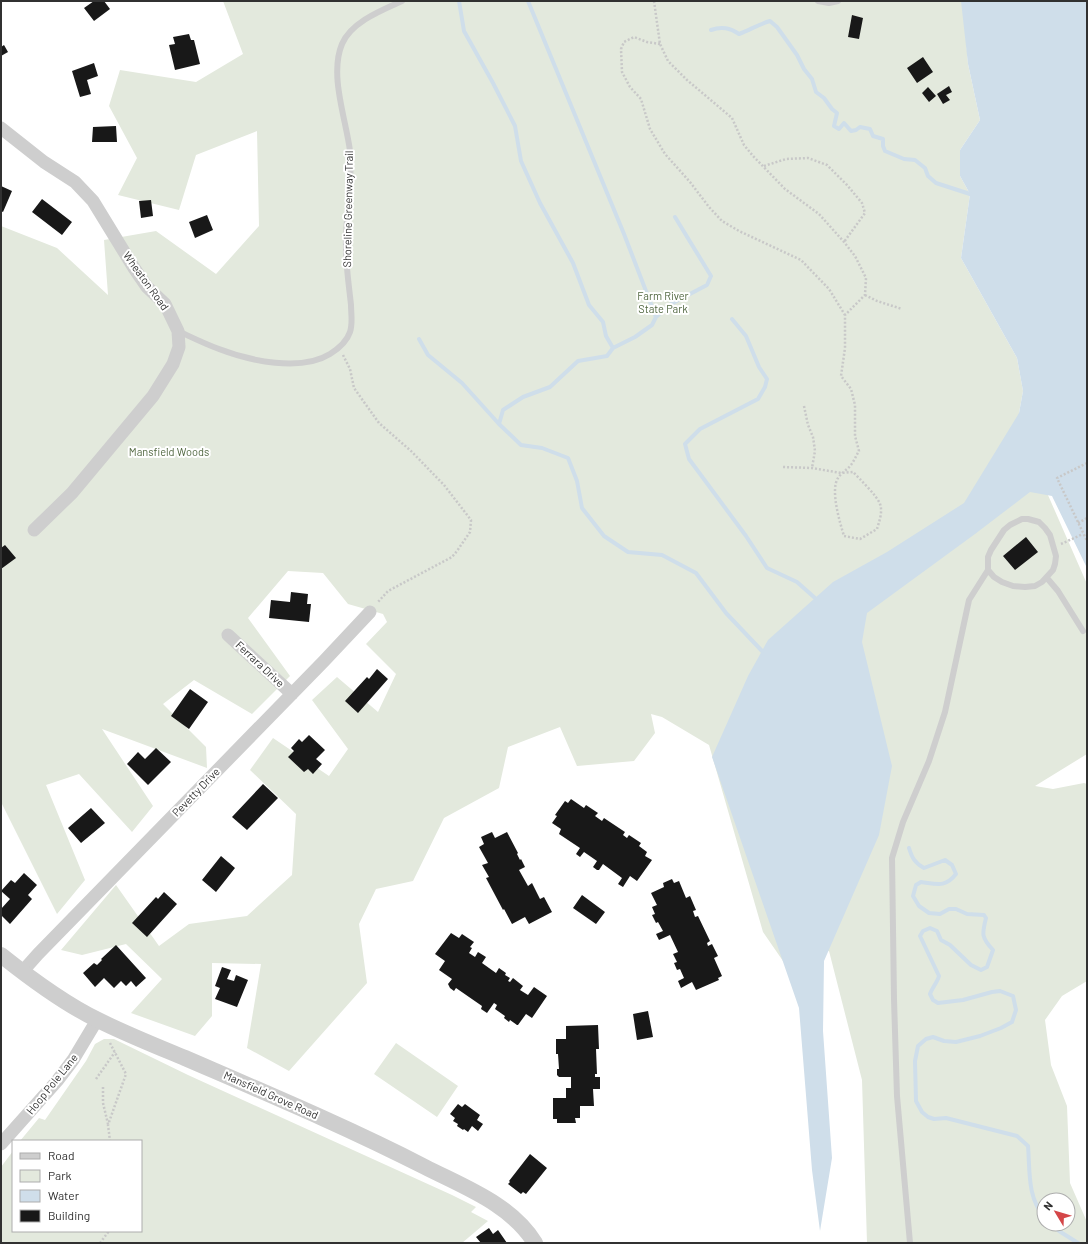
<svg xmlns="http://www.w3.org/2000/svg" width="1088" height="1244" viewBox="0 0 1088 1244" font-family="Barlow,sans-serif">
<style>
.green{fill:#e3e9dd;fill-rule:evenodd}
.water{fill:#cfdeea}
.lines{fill:none;stroke-linecap:round;stroke-linejoin:round}
.stream{stroke:#cfdeea;stroke-width:4}
.building{fill:#181818}
.path{stroke:#c8c8c8;stroke-width:2.5;stroke-dasharray:2 2;stroke-linecap:butt}
.service{stroke:#cecece;stroke-width:6}
.minor{stroke:#cecece;stroke-width:13}
.tertiary{stroke:#cecece;stroke-width:16}
.labels{text-anchor:middle;stroke-width:4;stroke-linejoin:round;paint-order:stroke}
.street-label{font-size:11px;fill:#313131;stroke:#fff}
.park-label{font-size:11px;fill:#526842;stroke:#fff}
</style>
<rect width="100%" height="100%" fill="#fff"/>
<path class="green" d="M223,1h740l5,63 12,56 -20,30v26l10,18 -9,64 56,100 6,33 -4,22 25,73 43,98v170l-52,32 18,3 31,-6 3,1v197l-25,15 -17,24 6,45 16,41 3,77 17,39v21h-220l-5,-163 -33,-129 -46,10 -20,-29 -54,-187 -47,-28 -11,-3 4,19 -21,28 -57,5 -17,-39 -52,20 -9,41 -55,30 -31,63 -37,8 -17,35 8,59 -78,88 -42,-23 14,-84 -49,-1v53l-17,20 -64,-23 31,-34 -36,-35 -44,11 -21,-5 55,-65 43,61 30,-22 58,-8 45,-41 4,-61 -46,-44 23,-32 56,38 19,-27 -36,-49 25,-23 41,35 18,-38 -30,-30 21,-22 -4,-8 -35,-10 -25,-31 -35,-2 -40,47 42,58 -38,38 -58,-34 -31,24 43,43 1,21 -105,-39 51,77 -21,26 -53,-58 -33,11 39,95 -28,34 -56,-112v-576l56,22 51,47 -4,-55 52,-9 60,43 43,-48 -2,-95 -61,24 -17,55 -61,-15 19,-37 -28,-52 11,-36 76,12 47,-28zM1044,1200h24v24h-24z
M104,1039h10l74,36 264,120 24,12 -5,5 17,9 -26,22h-461v-76l12,-16v80h128v-90h-121l19,-23 6,2 41,-59 9,-17z
M396,1043l62,43 -21,31 -63,-43z"/>
<path class="water" d="M961,1h126v567l-35,-72 -22,-4 -55,42 -108,79 -5,29 30,124 -13,69 -55,126 -1,70 9,127 -12,73 -8,-61 -13,-162 -87,-251 36,-81 20,-36 65,-58 54,-30 77,-49 55,-90 4,-22 -6,-33 -56,-100 9,-64 -10,-18v-26l20,-30 -12,-56z"/>
<g class="lines">
<path class="stream" d="M459,1l5,30 29,52 22,43 6,35 19,42 33,60 16,42 14,17 3,14 7,12 -6,8 -29,5 -28,26 -27,10 -20,13 -4,14 22,21 21,3 26,10 9,23 5,27 22,28 24,16 34,3 34,18 30,40 36,38
M528,1l96,233 32,83 -4,8 -17,12 -22,11
M711,30c11,-4 19,-2 28,4 11,-4 20,-10 31,-13l7,6 20,28 7,14 8,10 4,13 8,6 8,11 5,4 -3,13 5,3 5,-6 7,8 5,-1 4,-3 10,2 3,7 10,3v7l2,5 19,8 11,1 10,8 3,8 8,7 34,11
M656,317l15,-13 36,-19 4,-9 -36,-59
M732,319l14,17 13,31 8,12 -2,8 -7,12 -58,30 -15,15 4,15 57,77 21,32 30,14 18,16
M419,339l9,16 34,28 37,41
M909,848c3,10 6,15 15,20l21,-8 7,5 4,9c-11,14 -19,10 -35,8l-5,3 -3,11 6,10 10,7 11,1 9,-5h7l11,5 17,1 2,3c-4,16 -5,19 7,32l-6,17 -6,3 -10,-5 -21,-20 -9,-5 -4,-9 -7,-3 -7,3 -3,5 19,40c-2,7 -7,12 -9,18l3,6 5,3 25,-3 29,-8 8,-1 13,5 3,14 -4,12 -11,6 -21,8 -24,6 -12,-1 -11,-4 -7,2 -8,7 -3,15 1,40 6,11 6,5 6,2 12,-1 71,18 11,10c2,23 -1,52 16,70
M1051,1224l8,7 19,12"/>
</g>
<path class="building" d="M94,1h10l6,8 -16,12 -10,-13z
M852,15l11,3 -4,21 -11,-2z
M189,34l2,6h3l6,24 -25,6 -6,-25 6,-1 -2,-7z
M4,45l4,7 -7,4v-9z
M923,57l10,15 -16,11 -10,-15z
M94,63l4,13 -11,4 4,14 -11,3 -8,-26z
M949,86l3,6 -6,3 4,5 -7,4 -6,-10z
M928,87l8,9 -7,6 -7,-9z
M116,126l1,16h-25l1,-15z
M1,186l11,5 -9,21 -2,-1z
M42,199l30,23 -10,13 -30,-23z
M151,200l2,16 -12,2 -2,-17z
M207,215l6,15 -18,8 -6,-16z
M1026,537l12,15 -23,18 -12,-14z
M5,545l11,13 -15,11v-21z
M291,592l17,2 -1,10h4l-2,18 -40,-4 2,-18 19,2z
M377,669l11,10 -30,34 -13,-12 22,-24 2,2z
M190,689l18,13 -19,27 -18,-13z
M309,735l16,15 -9,9 6,5 -9,10 -5,-5 -4,3 -16,-15 6,-6 -3,-3 8,-9 3,3z
M156,748l15,14 -23,23 -21,-21 11,-12 7,7z
M263,784l15,14 -31,32 -15,-13z
M571,799l13,9 2,-3 12,8 -3,3 7,5 2,-3 21,14 -2,3 4,3 2,-3 12,8 -2,3 8,6 -2,4 7,4 -15,21 -7,-5 -7,11 -5,-3 4,-6 -19,-14 -4,6h-2l-4,-3 4,-6 -13,-9 -4,5 -4,-3 4,-6 -21,-14 2,-5 -9,-6 5,-7 -2,-1 10,-14 3,2z
M91,808l14,15 -24,20 -13,-15z
M492,832l3,6 12,-6 11,21 -1,1 3,6 1,-1 4,8 -6,3 9,16 4,-3 8,16 4,-2 8,15 -23,12 -4,-7 -13,7 -8,-15 -1,1 -17,-32 3,-1 -7,-12 6,-2 -9,-16 5,-3 -3,-7z
M221,856l14,12 -19,24 -14,-12z
M24,873l13,12 -9,10 4,4 -22,25 -9,-9v-6l9,-10 -9,-8 10,-11 4,3z
M672,879l2,4 5,-2 7,17 4,-2 6,14 -3,1 2,6 3,-1 12,25 -3,2 1,3 4,-2 6,12 -4,2 8,18 -4,2 1,2 -23,10 -4,-8 -11,6 -3,-7 6,-3 -4,-9 -3,1 -3,-7 3,-1 -4,-8 5,-2 -8,-17 -11,5 -3,-6 7,-3 -5,-9 -2,1 -4,-8 3,-1 -3,-7 5,-2 -6,-12 13,-6 -1,-4z
M164,892l13,12 -30,33 -15,-14 24,-26 2,2z
M582,895l23,17 -9,12 -23,-16z
M451,933l8,5 3,-4 12,8 -4,5 2,1 -3,5 6,4 3,-5 8,5 -4,6 14,10 3,-5 7,5 -1,2 5,3 -2,3 2,1 3,-4 10,8 -3,4 8,5 6,-8 13,9 -15,22 -6,-4 -8,11h-1l-7,-5 -1,2 -5,-4 1,-2 -10,-7 2,-4 -3,-2 -7,10 -6,-4 1,-3 -26,-18 -2,3 -4,-3 -2,-4 4,-5 -13,-9 6,-9 -10,-7z
M116,945l30,33 -10,9 -5,-6 -5,5 -5,-5 -7,7 -10,-10 -9,9 -12,-14 11,-10 3,2 5,-5 -1,-1z
M222,967l9,3 -4,9 7,2 2,-6 12,5 -11,27 -22,-8 5,-11 -5,-2z
M648,1011l5,26 -16,3 -4,-26z
M598,1025l1,24h-3l1,25h-2v3h5v12h-7l1,17h-14v12h-5l1,5h-19v-4h-4v-21h13v-10h5v-11h-12l-2,-2v-6h2l-1,-15h-2v-15h10v-13z
M458,1104l4,3 3,-3 15,11 -3,5 6,4 -5,7 -6,-5 -4,6 -4,-3 -1,1 -6,-4 1,-2 -5,-3 2,-3 -5,-4z
M530,1154l17,14 -21,26 -3,-2 -2,2 -13,-10 2,-2 -1,-1z
M489,1228l4,6 5,-4 9,13h-26l-5,-6z"/>
<g class="lines">
<path class="path" d="M654,1l6,43 8,17 19,19 45,38 12,27 9,11 32,33 34,25 25,28 11,14 11,22 -1,17 -20,20v33l-4,28 10,13 4,16v31l4,15c-3,5 -5,10 -8,14 -4,5 -10,8 -13,13 -8,12 2,45 6,58l16,3 17,-10c2,-7 6,-17 3,-25 -2,-7 -21,-26 -27,-32l-12,1 -29,-5 -29,-1
M660,44l-13,-2 -13,-5 -10,5 -3,7 1,23 8,15 11,12 9,30 15,25 25,28 19,25 13,14 17,10 62,29 28,29 16,26
M764,166l22,-7 22,-1 19,7 20,20 15,18 3,10 -21,29
M865,295l12,6 25,8
M343,355l7,14 4,19 25,35 32,28 33,34 27,35 -1,12 -13,19 -5,6 -64,34 -10,11
M804,406l4,19 5,12 2,14 -3,17
M1087,463l-30,15 30,63
M1078,523l9,-5
M1061,544l22,-10
M110,1043l16,31 -18,51 2,16
M96,1079l19,-27
M103,1087v16l5,21
M100,1243l9,-12"/>
<path class="service" d="M818,1l11,2 9,-2
M178,331c13,6 27,13 41,18 31,12 82,23 111,5 8,-5 17,-13 20,-22 3,-9 1,-18 1,-27 -2,-19 -5,-38 -5,-57 -1,-33 7,-64 4,-97 -4,-32 -21,-76 -8,-107 9,-22 40,-34 60,-43
M1047,578l11,13 25,40
M910,1243l-13,-147 -3,-97 -2,-141 11,-36 26,-61 16,-49 24,-112 19,-30v-13l3,-7 13,-20 6,-5 12,-6h6l11,3 6,6 5,7 6,21 -1,8 -2,6 -11,12 -7,4 -10,1 -12,-1 -11,-4 -8,-5 -6,-7"/>
<path class="minor" d="M1,128l43,34 31,20 18,19 41,67 13,19 18,17 13,27 1,16 -6,17 -20,32 -81,97 -38,37
M228,635l64,59
M22,972l16,-18 286,-293 46,-49
M1,1144l56,-63 16,-21 24,-40"/>
<path class="tertiary" d="M1,955c30,24 62,48 97,65 28,14 58,26 87,38 81,35 162,69 240,109 39,20 86,37 110,76"/>
</g>
<g class="labels">
<g class="street-label">
<text transform="translate(348 209) rotate(-89)" y="4">Shoreline Greenway Trail</text>
<text transform="translate(146 281) rotate(54)" y="4">Wheaton Road</text>
<text transform="translate(260 664) rotate(43)" y="4">Ferrara Drive</text>
<text transform="translate(196 792) rotate(-46)" y="4">Pevetty Drive</text>
<text transform="translate(52 1084) rotate(-51)" y="4">Hoop Pole Lane</text>
<text transform="translate(271 1095) rotate(24)" y="4">Mansfield Grove Road</text>
</g>
<g class="park-label">
<text x="663" y="300">Farm River<tspan x="663" dy="13">State Park</tspan></text>
<text x="169" y="456">Mansfield Woods</text>
</g>
</g>
<rect width="1088" height="1244" fill="none" stroke="#313131" stroke-width="4"/>
<rect x="12" y="1140" width="130" height="92" fill="#ffffff" stroke="#adadad"/>
<rect x="20" y="1153" width="20" height="6" fill="#cecece" stroke="#adadad"/>
<text x="48" y="1160" font-size="12" fill="#313131">Road</text>
<rect x="20" y="1170" width="20" height="12" fill="#e3e9dd" stroke="#adadad"/>
<text x="48" y="1180" font-size="12" fill="#313131">Park</text>
<rect x="20" y="1190" width="20" height="12" fill="#cfdeea" stroke="#adadad"/>
<text x="48" y="1200" font-size="12" fill="#313131">Water</text>
<rect x="20" y="1210" width="20" height="12" fill="#181818" stroke="#adadad"/>
<text x="48" y="1220" font-size="12" fill="#313131">Building</text>
<g transform="translate(1056 1212) rotate(308)"><circle r="19" fill="#ffffff" stroke="#adadad"/>
<path d="M0-3L7 15L0 10L-7 15Z" fill="#d44648"/>
<text y="-6" font-size="11" font-weight="bold" text-anchor="middle" fill="#313131">N</text>
</g>
</svg>
